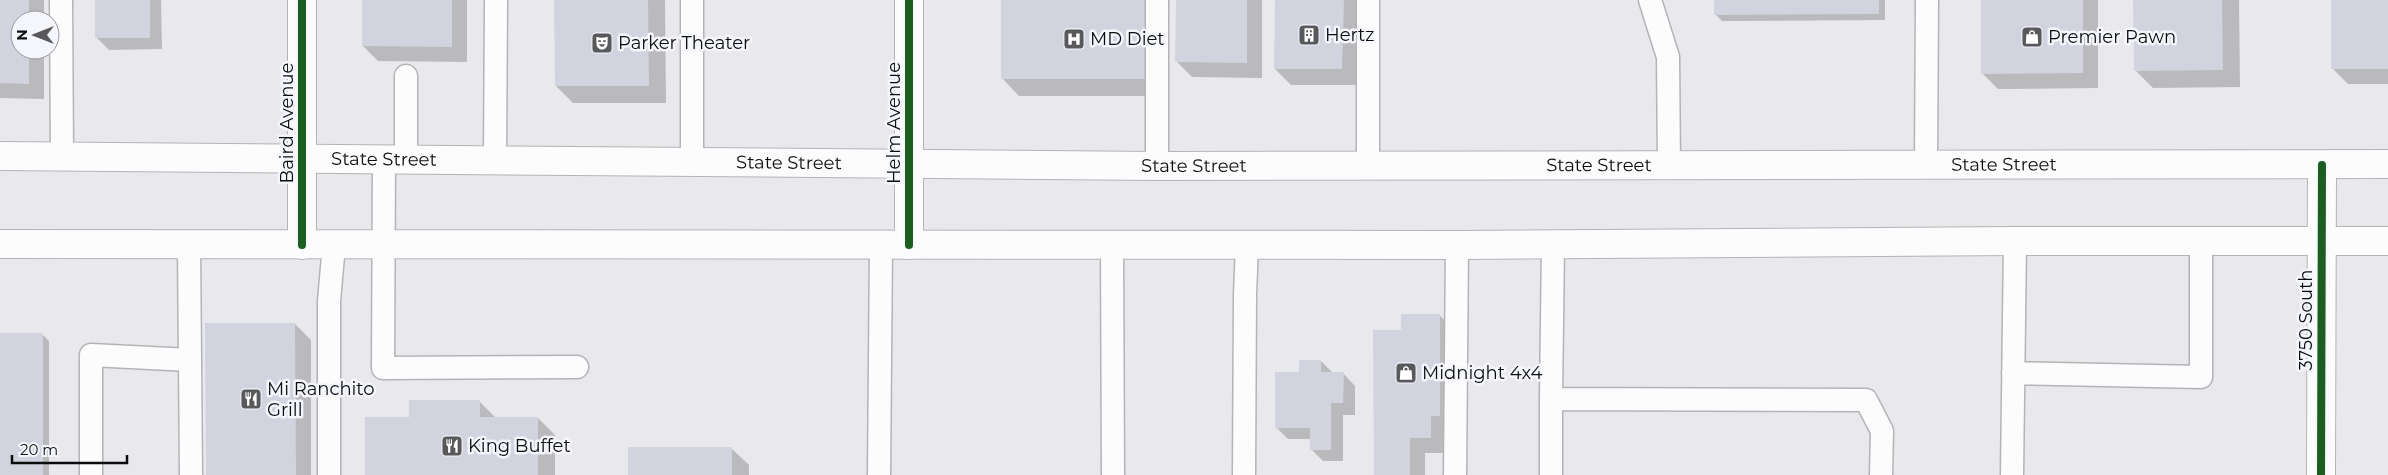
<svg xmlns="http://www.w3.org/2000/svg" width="2388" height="475" viewBox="0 0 2388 475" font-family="Montserrat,sans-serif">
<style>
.shadow{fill:#0003}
.building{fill:#d1d3de}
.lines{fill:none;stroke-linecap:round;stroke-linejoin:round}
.service-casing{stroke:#b3b4b7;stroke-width:25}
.minor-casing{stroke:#b3b4b7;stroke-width:30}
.primary-casing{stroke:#b3b4b7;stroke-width:30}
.service{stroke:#fcfcfc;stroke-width:22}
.minor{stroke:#fcfcfc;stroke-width:28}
.primary{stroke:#fcfcfc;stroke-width:28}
.cycleway-casing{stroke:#f4f6fc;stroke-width:11}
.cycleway{stroke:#1b5e20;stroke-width:8}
.labels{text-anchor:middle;stroke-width:5;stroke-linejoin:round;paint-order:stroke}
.poi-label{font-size:18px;fill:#0b0c0e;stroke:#f4f6fc;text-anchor:start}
.street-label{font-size:18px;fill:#0b0c0e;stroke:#f4f6fc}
</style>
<rect width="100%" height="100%" fill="#e9e9ed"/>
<path class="shadow" d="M0,0h44v20h-24v30h24v49l-44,-1z
M96,0h65l1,49 -53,1 -12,-12z
M363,0h104v62l-89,-1 -15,-15z
M556,0h109l1,103h-93l-17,-17z
M1002,0h152l11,96h-146l-17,-18z
M1177,0h85v78l-70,-1 -15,-15z
M1276,0h84l-3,85h-66l-16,-16z
M1715,0h170v20l-163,1 -7,-7z
M1982,0h116v88l-100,1 -16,-16z
M2135,0h104l1,87 -87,1 -18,-18z
M2332,0h56v84h-40l-16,-16z
M1439,315l16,15 -9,123h-21v22h-50l28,-144z
M295,324l16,16v135h-104z
M0,334h42l7,7v134h-49z
M1321,361l12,12h10l12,13v29h-12v46h-20l-12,-12v-10h-23l-12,-12 24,-54z
M479,401l17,17h42l17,17v40h-189l44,-57z
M731,448l18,17v10h-120z"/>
<path class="building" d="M0,0h29v20h-9v30h9v34l-29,-1z
M95,0h55v38h-55z
M362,0h90v47l-90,-1z
M554,0h94l1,86h-94z
M1001,0h147v79h-147z
M1176,0h71v63l-72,-1z
M1275,0h69l-2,69h-68z
M1714,0h165v14l-165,1z
M1981,0h102v73l-102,1z
M2133,0h89l1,70 -89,1z
M2331,0h57v69h-57z
M1401,314h39v102h-9v22h-21v37h-36l-1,-145h28z
M205,323h90l1,152h-90z
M0,333h43v142h-43z
M1299,360h22v12h23l-1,31h-12v47h-21v-22h-35v-56h24z
M409,400h71v17h58v58h-173v-58h44z
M628,447h104v28h-104z"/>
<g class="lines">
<g class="service-casing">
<path id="service" d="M61,0l1,157
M1368,0v165
M1650,0l18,57 1,108
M406,76v82
M384,158l-1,210 194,-1
M495,159l1,-159
M692,160v-160
M1926,165l1,-165
M1157,166v-166
M189,245l2,230
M1112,245l1,230
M2013,373l188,4v-136
M1551,399l2,-154
M91,475v-120l99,5
M329,475v-174l5,-56
M879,475l2,-230
M1244,475l1,-180 2,-50
M1455,475l2,-230
M1551,475v-76l315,1 16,31 -1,44
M2012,475l3,-234"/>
</g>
<g class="minor-casing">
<path id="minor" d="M302,0v245
M909,0v245
M2321,475l1,-310"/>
</g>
<g class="primary-casing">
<g id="primary">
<path id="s1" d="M0,156l1157,10 1231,-2"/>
<path d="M0,244l1457,1 558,-4h373"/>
</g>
</g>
<use href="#service" class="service"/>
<use href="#minor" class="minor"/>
<use href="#primary" class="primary"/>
<g class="cycleway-casing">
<path id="cycleway" d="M302,0v245
M909,0v245
M2321,475l1,-310"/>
</g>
<use href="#cycleway" class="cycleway"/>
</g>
<defs>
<g id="building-square" transform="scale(1.125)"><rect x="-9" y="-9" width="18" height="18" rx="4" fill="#59595c" stroke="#f4f6fc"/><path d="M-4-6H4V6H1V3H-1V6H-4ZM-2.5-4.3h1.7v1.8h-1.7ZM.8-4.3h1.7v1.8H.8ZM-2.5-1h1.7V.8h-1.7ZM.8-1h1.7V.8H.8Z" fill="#fff"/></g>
<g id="shop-square" transform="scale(1.125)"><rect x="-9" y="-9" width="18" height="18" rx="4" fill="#59595c" stroke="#f4f6fc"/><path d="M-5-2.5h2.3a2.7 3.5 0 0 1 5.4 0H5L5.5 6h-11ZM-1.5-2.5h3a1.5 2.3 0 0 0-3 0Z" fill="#fff"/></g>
<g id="hospital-square" transform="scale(1.125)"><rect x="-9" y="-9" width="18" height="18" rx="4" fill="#59595c" stroke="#f4f6fc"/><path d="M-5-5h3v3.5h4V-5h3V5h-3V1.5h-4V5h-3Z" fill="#fff"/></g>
<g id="theatre-square" transform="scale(1.125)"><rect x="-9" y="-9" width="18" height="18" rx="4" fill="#59595c" stroke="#f4f6fc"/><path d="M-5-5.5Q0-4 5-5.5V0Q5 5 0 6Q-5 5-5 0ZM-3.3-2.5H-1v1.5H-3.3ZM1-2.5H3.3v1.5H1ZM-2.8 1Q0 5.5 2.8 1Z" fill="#fff"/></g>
<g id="restaurant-square" transform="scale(1.125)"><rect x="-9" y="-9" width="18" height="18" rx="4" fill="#59595c" stroke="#f4f6fc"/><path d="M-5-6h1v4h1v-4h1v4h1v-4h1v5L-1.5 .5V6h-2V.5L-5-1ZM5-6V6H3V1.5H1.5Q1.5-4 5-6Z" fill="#fff"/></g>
</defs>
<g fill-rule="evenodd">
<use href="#building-square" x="1309" y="35"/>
<use href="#shop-square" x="2032" y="37"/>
<use href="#hospital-square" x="1074" y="39"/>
<use href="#theatre-square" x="602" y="43"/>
<use href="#shop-square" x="1406" y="373"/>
<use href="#restaurant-square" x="251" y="399"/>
<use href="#restaurant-square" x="452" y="446"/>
</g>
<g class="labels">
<g class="poi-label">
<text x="1325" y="41">Hertz</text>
<text x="2048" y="43">Premier Pawn</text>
<text x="1090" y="45">MD Diet</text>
<text x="618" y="49">Parker Theater</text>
<text x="1422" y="379">Midnight 4x4</text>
<text x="267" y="395">Mi Ranchito<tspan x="267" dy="21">Grill</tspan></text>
<text x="468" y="452">King Buffet</text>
</g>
<g class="street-label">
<text transform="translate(287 123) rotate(-90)" y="6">Baird Avenue</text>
<text transform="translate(894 123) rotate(-90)" y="6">Helm Avenue</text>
<text dy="6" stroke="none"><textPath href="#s1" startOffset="384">State Street</textPath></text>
<text dy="6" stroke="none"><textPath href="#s1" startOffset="789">State Street</textPath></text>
<text dy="6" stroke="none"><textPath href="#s1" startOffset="1194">State Street</textPath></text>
<text dy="6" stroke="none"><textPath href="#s1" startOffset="1599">State Street</textPath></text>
<text dy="6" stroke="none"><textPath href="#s1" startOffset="2004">State Street</textPath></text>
<text transform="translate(2306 320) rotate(-90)" y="6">3750 South</text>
</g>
</g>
<g transform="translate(35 35) rotate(270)"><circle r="24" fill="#f4f6fc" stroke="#97989d"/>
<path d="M0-4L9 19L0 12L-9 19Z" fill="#59595c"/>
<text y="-8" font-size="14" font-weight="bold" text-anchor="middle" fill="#0b0c0e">N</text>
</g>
<path d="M12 455v8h115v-8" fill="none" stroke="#0b0c0e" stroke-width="2.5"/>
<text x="20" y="455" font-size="15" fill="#0b0c0e" stroke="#f4f6fc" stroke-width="4" paint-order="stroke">20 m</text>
</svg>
